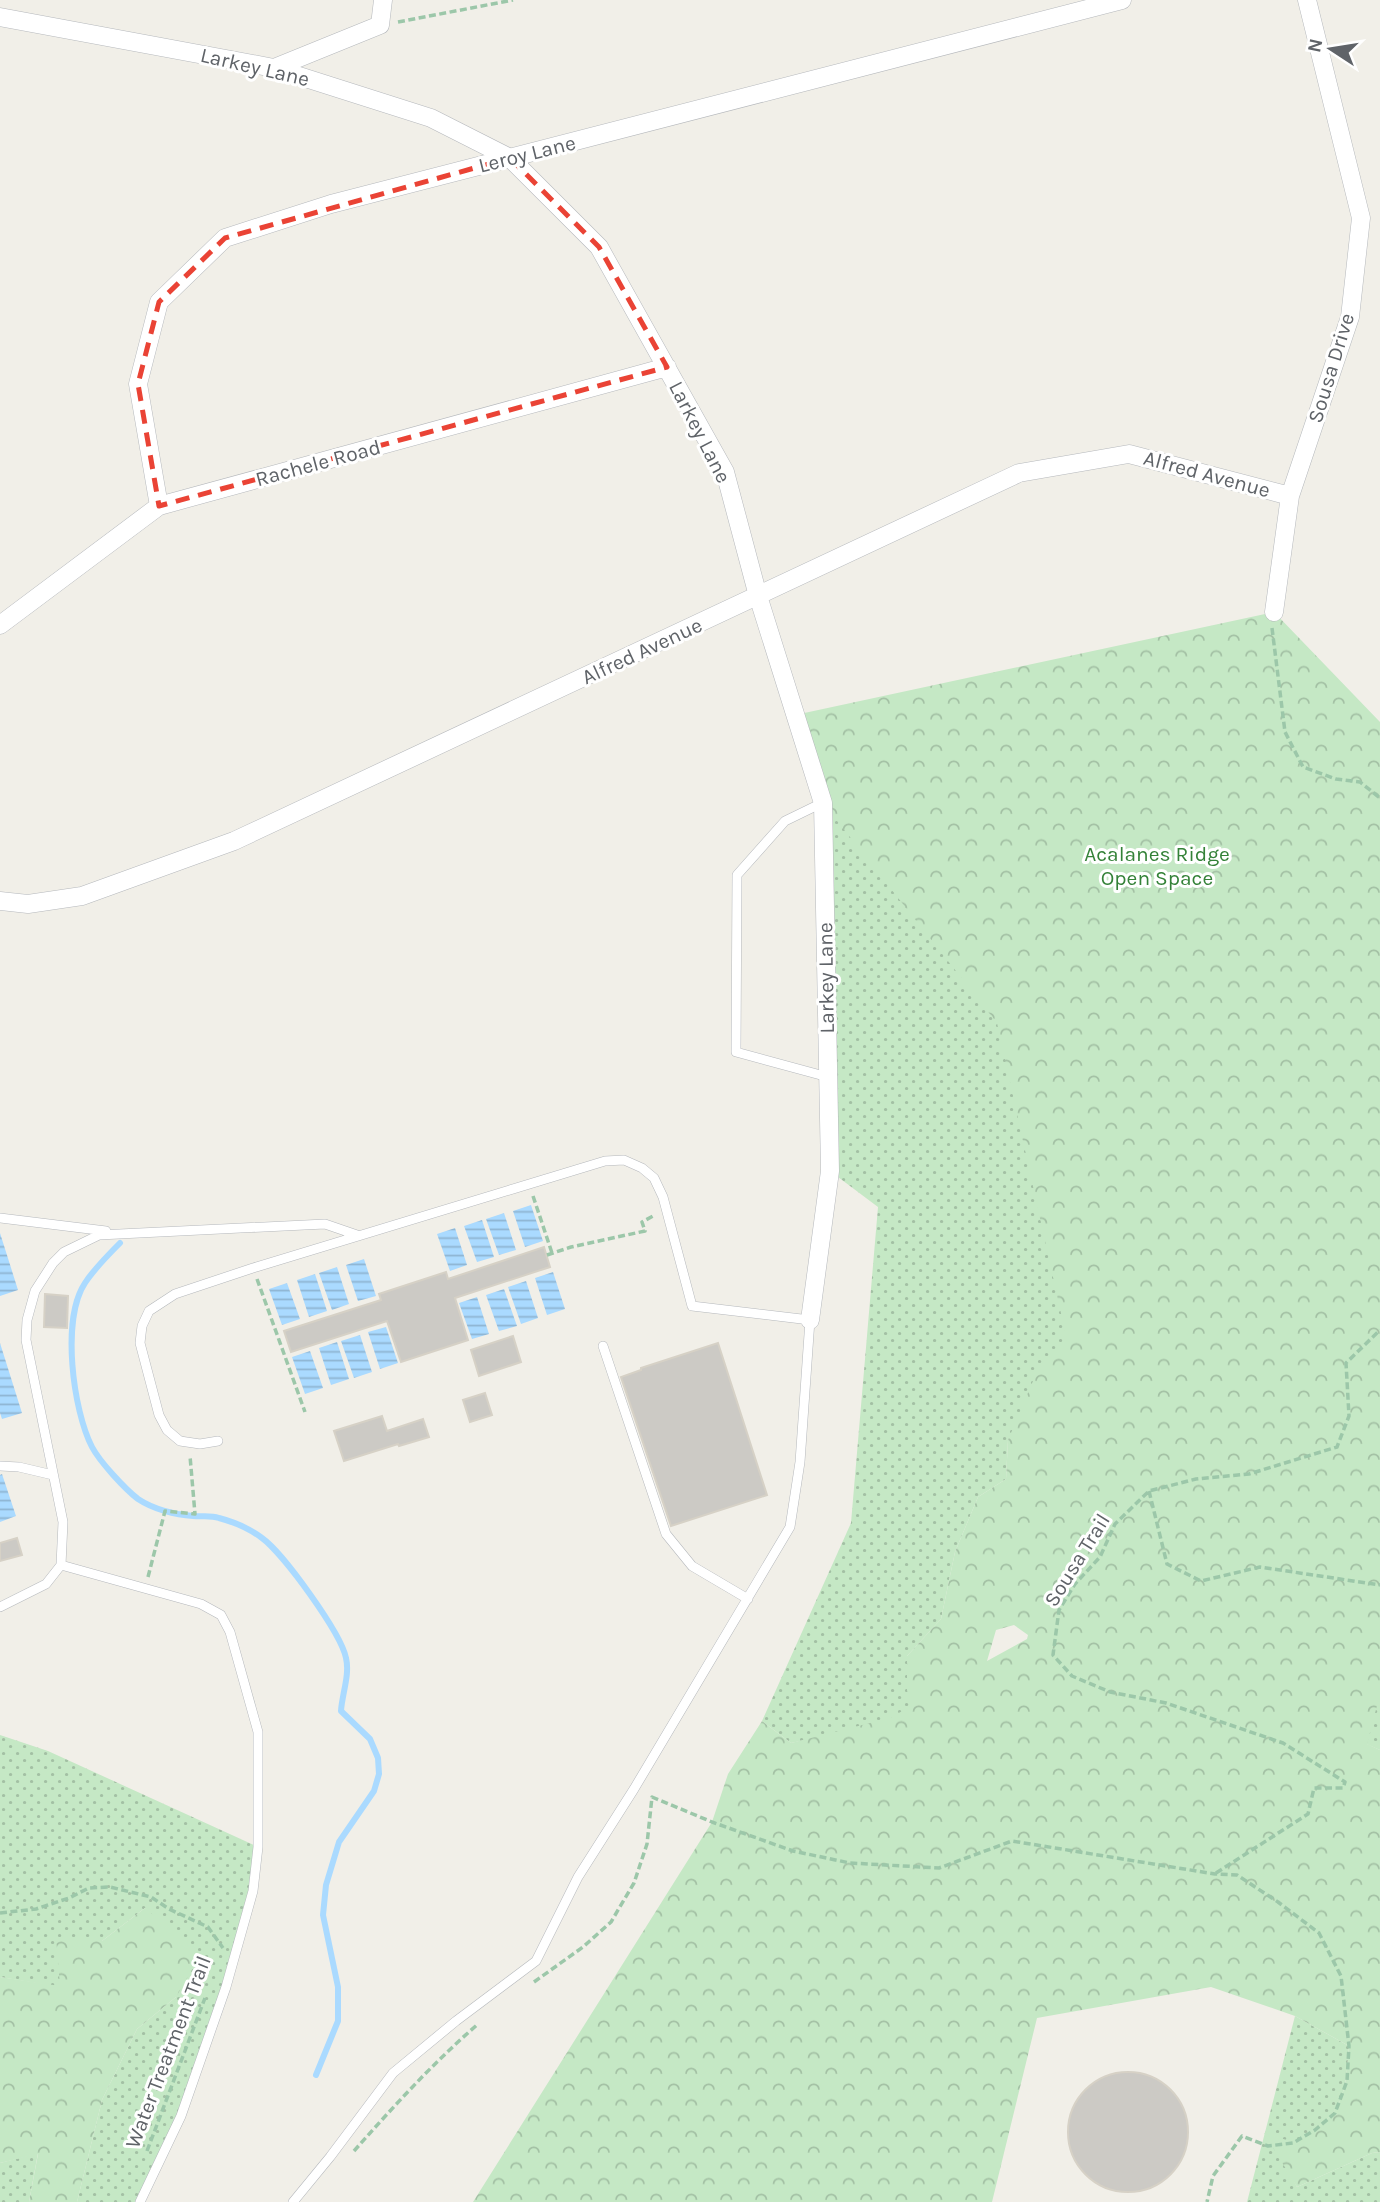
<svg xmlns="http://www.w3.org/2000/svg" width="1380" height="2202" viewBox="0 0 1380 2202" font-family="Karla,sans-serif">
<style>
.grass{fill:url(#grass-dots)}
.forest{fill:url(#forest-crowns);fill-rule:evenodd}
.water{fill:url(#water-rules)}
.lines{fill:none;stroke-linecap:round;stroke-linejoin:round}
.stream{stroke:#aadaff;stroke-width:6}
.building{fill:#cccac5;stroke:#d6d1c6;stroke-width:2}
.lane-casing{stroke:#b5b8bc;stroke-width:10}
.street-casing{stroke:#b5b8bc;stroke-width:19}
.path{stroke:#9cc7a9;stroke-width:3.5;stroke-dasharray:7 3.5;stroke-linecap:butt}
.lane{stroke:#fff;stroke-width:9}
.street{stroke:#fff;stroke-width:18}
.marked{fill:none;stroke:#ea4335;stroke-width:5;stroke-dasharray:14 9;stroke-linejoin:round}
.labels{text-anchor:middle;stroke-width:6;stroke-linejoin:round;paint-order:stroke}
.street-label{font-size:21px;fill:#5f6368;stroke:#fff}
.park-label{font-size:21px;fill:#348238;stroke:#fff}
</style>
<defs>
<pattern id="grass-dots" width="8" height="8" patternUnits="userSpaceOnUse" patternTransform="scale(1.75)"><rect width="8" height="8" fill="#c5e8c5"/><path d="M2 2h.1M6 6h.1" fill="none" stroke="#a3c0a4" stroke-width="1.8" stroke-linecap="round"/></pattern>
<pattern id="forest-crowns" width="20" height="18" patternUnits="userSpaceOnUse" patternTransform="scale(1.75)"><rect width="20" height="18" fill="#c5e8c5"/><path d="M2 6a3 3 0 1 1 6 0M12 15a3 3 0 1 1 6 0" fill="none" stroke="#a3c0a4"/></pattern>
<pattern id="water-rules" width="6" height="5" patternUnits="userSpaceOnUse" patternTransform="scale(1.75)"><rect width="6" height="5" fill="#aadaff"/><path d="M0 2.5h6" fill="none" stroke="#8eb4d2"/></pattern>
</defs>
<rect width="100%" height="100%" fill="#f1efe8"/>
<path class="grass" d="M1380,722l-150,364 -222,354 -2,39 -28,18 -23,55 -14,67 -34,37 13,92 -96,-12 -33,7 -29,-22 89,-198 27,-316 -48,-36 -7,-368z
M1380,1680v70l-44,-19z
M0,1735l48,16 210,96 -5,44 -72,225 -41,86h-63l25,-102 35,-71 39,-32 -31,-89 -43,33 -42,46 -60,-10z
M1295,2016l54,30c-4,55 -6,68 -56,97l-21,-7 25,51 75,-34 8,-1v50h-133z
M38,2153l-9,49h-29v-39z"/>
<path class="forest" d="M1274,612l106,110v972l-13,50 13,6v402l-8,1 -75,34 -33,-54 29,9c50,-28 52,-41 56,-96l-54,-30 -84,-29 -174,31 -45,184h-519l239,-380 16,-48 34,-53 29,22 99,-25 21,-12 -4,-16v-34l34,-37 14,-67 23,-55 28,-18 2,-39 25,-59 33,-45 -69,-313 -174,-220 -28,-88zM1014,1625l14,10 -1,4 -40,22 9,-31z
M145,1908l56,46 -25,43 -39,32 -35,71 -25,102h-48l9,-48 -38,9v-186l60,9 -4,-49 46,4z"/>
<path class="water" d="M531,1205l12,36 -18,6 -12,-36z
M504,1213l12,37 -17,5 -13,-36z
M482,1220l12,37 -17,5 -13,-36z
M455,1228l12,37 -17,6 -13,-37z
M0,1233l18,57 -18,6z
M364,1259l12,37 -18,5 -12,-36z
M337,1267l12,37 -17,6 -13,-37z
M553,1272l12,37 -18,6 -12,-37z
M315,1274l12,37 -18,6 -12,-37z
M526,1281l12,37 -17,6 -13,-37z
M287,1283l13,36 -18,6 -13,-36z
M504,1289l13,37 -18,5 -13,-36z
M477,1297l12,37 -17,5 -13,-36z
M386,1327l12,36 -18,6 -12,-37z
M360,1335l12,37 -18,6 -13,-37z
M337,1342l12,37 -18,6 -12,-37z
M0,1343l22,70 -20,6 -2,-6z
M310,1351l13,37 -18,6 -13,-37z
M2,1474l14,42 -16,6v-47z"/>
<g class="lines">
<path class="stream" d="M120,1243c-12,12 -26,26 -35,40 -24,36 -12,127 7,164 8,15 33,42 46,52 15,10 37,16 55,17 10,1 17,-1 26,2 15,4 31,11 43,20 21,15 79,95 84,120 4,17 -4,36 -5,53l29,28 8,19 1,16 -5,17 -35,51 -13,43 -3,30 15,72v34l-22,54"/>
</g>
<path class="building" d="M544,1247l6,20 -95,31 13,42 -67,22 -14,-41 -96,31 -7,-21 97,-31 -2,-6 67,-22 2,7z
M45,1294l23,2 -1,32 -23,-1z
M513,1336l8,26 -42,14 -8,-26z
M718,1343l49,152 -96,31 -50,-149 20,-7v-2z
M485,1393l7,22 -22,7 -7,-22z
M382,1416l5,15 36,-12 6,18 -30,9 -1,-2 -54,17 -10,-30z
M17,1538l5,17 -22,6v-18z
M1068 2132a60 60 0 1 1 120 0a60 60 0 1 1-120 0Z"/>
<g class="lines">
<g class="lane-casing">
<path id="lane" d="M822,803l-37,18 -48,54 -1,177 92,25
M0,1218l106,13
M603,1346l63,188 26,32 56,33
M218,1441l-18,3 -20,-3 -13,-11 -8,-15 -19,-72 2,-17 7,-15 26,-17 78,-26 352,-107 19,-1 18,8 12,10 9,19 29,109 118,14 -10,142 -10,65 -156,262 -56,88 -42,84 -80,60 -63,52 -63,84 -37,45
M0,1466l19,1 34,8
M61,1565l140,39 20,11 9,17 28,100v115l-5,44 -27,96 -45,129 -41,86
M0,1607l46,-23 15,-19 2,-43 -37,-182 1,-20 8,-29 18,-28 11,-11 35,-17 226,-11 32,11"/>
</g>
<g class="street-casing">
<path id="street" d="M0,17l274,51 157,50 79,40 89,89 126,225 33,124 65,207 7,368 -20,149
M274,68l106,-43 3,-25
M159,506l-21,-122 21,-82 66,-64 106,-34 791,-204
M1274,612l16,-116 60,-179 11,-99 -54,-218
M0,625l159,-119 508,-139
M0,901l28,3 54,-8 152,-55 785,-368 110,-19 161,42"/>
</g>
<path class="path" d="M398,22l115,-22
M1272,628l13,104 18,35 33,12 24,3 20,16
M533,1196l19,57
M547,1255l24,-8 74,-16 -3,-9 13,-7
M257,1279l48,133
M1149,1491l18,73 34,17 59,-14 120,18
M148,1577l17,-66 30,3 -5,-58
M1216,1873l92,-59 6,-26h29l2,-6 -62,-39 -117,-40 -56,-11 -38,-16 -19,-21 6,-45 16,-26 25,-27 15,-33 34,-33 47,-12 53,-5 88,-27 12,-31 -3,-53 34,-33
M0,1913l36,-4 33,-11 20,-10 21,-1 41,10 18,12 39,18 15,21
M534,1982l49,-35 28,-25 23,-39 13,-39 5,-47 60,25 81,29 57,12 89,5 73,-27 203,33 22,1 41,27 41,31 22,43 8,70 -2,35 -12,32 -20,17 -22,13 -25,3 -26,-10 -29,40 -6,26
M147,2151l58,-153
M354,2151c39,-44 79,-88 124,-127"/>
<use href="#lane" class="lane"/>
<use href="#street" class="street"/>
</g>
<path class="marked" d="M510,158l89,89 68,120 -508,139 -21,-122 21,-82 66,-64z"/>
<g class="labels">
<g class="street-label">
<text transform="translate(255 67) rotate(13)" y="7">Larkey Lane</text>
<text transform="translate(527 154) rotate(-14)" y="7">Leroy Lane</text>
<text transform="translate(1331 368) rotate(-73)" y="7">Sousa Drive</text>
<text transform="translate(700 432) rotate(63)" y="7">Larkey Lane</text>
<text transform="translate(318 463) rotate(-15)" y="7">Rachele Road</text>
<text transform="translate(1207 474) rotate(15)" y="7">Alfred Avenue</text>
<text transform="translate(642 651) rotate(-25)" y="7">Alfred Avenue</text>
<text transform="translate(826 978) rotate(-91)" y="7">Larkey Lane</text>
<text transform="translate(1077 1560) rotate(-58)" y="7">Sousa Trail</text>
<text transform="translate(168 2052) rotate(-69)" y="7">Water Treatment Trail</text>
</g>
<g class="park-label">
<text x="1157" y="861">Acalanes Ridge<tspan x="1157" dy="24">Open Space</tspan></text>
</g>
</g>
<g transform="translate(1331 49) rotate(282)" stroke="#ffffff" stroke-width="5" paint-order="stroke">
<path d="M0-5L12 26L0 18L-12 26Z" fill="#5f6368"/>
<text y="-10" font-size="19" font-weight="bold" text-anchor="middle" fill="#5f6368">N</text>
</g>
</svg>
